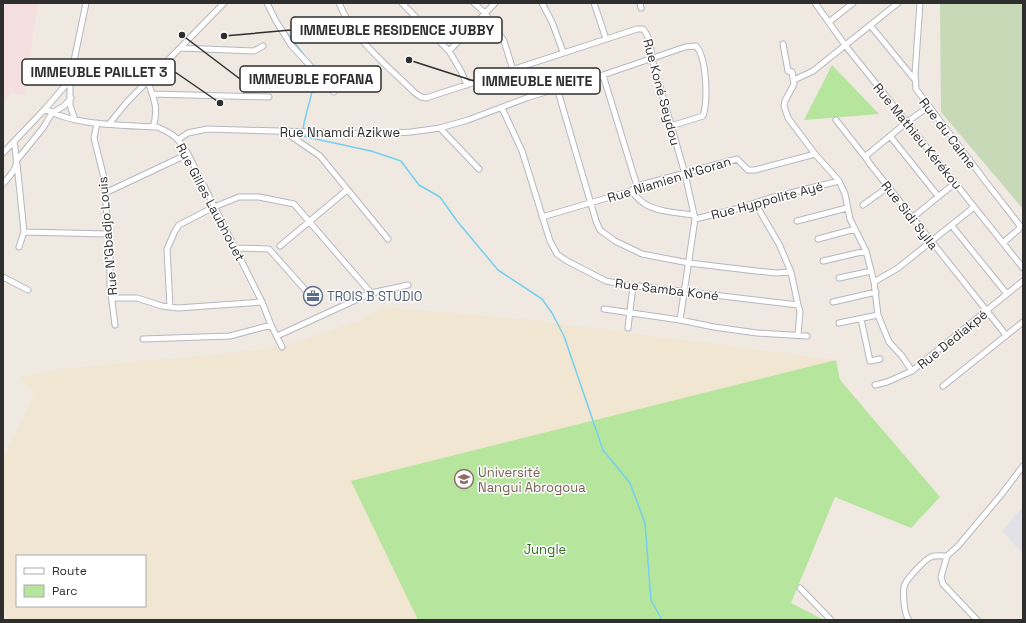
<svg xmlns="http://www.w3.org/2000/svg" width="1026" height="623" viewBox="0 0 1026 623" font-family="'Space Grotesk',sans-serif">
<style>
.industrial{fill:#e3e1e8}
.education{fill:#f0e6d1;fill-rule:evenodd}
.medical{fill:#f5dfe0}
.green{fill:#b6e59e}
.cemetery{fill:#c8d9b8}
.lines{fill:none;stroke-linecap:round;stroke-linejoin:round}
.stream{stroke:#75cff0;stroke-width:1.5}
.minor-casing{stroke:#b4b7c1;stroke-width:7}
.minor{stroke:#fff;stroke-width:5}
.labels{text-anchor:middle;stroke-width:3;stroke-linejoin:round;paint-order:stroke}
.street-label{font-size:13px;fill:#2e2e2e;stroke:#fff}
.service-label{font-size:13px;fill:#4e5e75;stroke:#fff;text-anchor:start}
.education-label{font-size:13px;fill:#785e54;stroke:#fff;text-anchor:start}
.park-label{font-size:13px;fill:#2c6e1b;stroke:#fff}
.leader{fill:none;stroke:#2e2e2e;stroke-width:1.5}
.callout-dot{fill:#2e2e2e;stroke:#fff;stroke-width:1.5}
.callout{fill:#fff;stroke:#2e2e2e;stroke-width:1.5}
.callout-label{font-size:14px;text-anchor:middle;font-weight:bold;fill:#2e2e2e}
</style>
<rect width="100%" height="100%" fill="#efe9e1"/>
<path class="industrial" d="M1023,506v48l-21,-23z"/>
<path class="education" d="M383,307l148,13 305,40 4,20 100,117 -29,31 -76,-31 -44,106 33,17h-815l-6,-14v-146l31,-66 -13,-17 40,-8 159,-15 62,-7 77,-26zM17,556h128v50h-128z"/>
<path class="medical" d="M3,3h35l-14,92 -13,-3 -8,11z"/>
<path class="green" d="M832,65l47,49 -75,6z
M836,360l4,20 100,117 -29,31 -76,-31 -44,106 33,17h-406l-67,-139z"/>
<path class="cemetery" d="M940,3h83v206l-82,-97z"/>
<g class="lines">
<path class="stream" d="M270,3l2,4
M287,33l17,22
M315,75c-2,21 -11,40 -13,61l69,15 30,10 18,24 21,12 17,24 41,49 44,29 10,14 12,23 39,114 27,33 15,40 6,77 11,20"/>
<g class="minor-casing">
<path id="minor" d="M267,3l9,18 15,24 43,47
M339,3c15,37 49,63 76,90l6,4 5,1 211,-69h6c7,8 8,19 9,30l33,115 10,45 -15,101
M402,3l47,48 12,20 6,14
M474,3l11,10 19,28 9,29
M542,3l10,19 11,30
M594,3l12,36
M640,3l1,5
M815,3l30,42 178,223
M920,3l-5,71 1,15 70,93 32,41 2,3 -1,3 -16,14
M829,22l24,-19
M870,25l45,55
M783,44l5,27 4,1 2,12 -9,17 -1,5 4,12 27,36 24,27 6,13 5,25 16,32 8,31 4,33 11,27 13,14 10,15
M180,48l74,3 9,-5
M449,51l46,-48
M603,75l34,111
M70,80v25l5,15
M794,80l19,-9 85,-68
M148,82c6,17 11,27 5,45
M557,88l39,133 4,9 15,11 27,13 47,9 67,8 20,2 15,-1
M152,94l117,3
M928,107l-21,15 -40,33 -1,3 4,6 136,171
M502,108l20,43 28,90 7,13 10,7 39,20 16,3 176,21
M45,109c31,17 76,16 112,18 17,7 21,11 31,27l74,148 9,23 11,22
M836,120l30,38
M97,123l-3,15 10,40 6,78v29l5,40
M109,124l18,-22 97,-99
M440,128l39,41
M285,132l35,24 68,83
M890,136l48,60
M179,139l9,-6 19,-4 171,5 33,-2 29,-4 28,-8 61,-23 74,-22 82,-28 11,-1c11,12 12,55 7,70l-32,10
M3,153l42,-44 25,-29 16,-77
M17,160l26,-32 9,-15 12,-7 7,-8
M17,164l7,68 -5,15
M3,184c16,-18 15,-18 11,-42
M631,191c4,4 8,9 14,13 13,8 34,9 49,11
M105,193l83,-39
M755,203l24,41 12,28 7,33 2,6 -2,24
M863,205l25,-18
M542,217l89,-26 6,-5 100,-27 11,11h7l60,-16
M912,218l43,-35
M695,219l45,-11 30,-10 69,-17
M797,221l50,-13
M952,226l55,68
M24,232l84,2
M818,239l37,-10
M280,246l67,-56
M235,248l34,1 46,52
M823,261l43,-10
M3,277l25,13
M839,278l32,-7
M874,282l24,-14 76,-61
M112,298h25l25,8 16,2 84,-6
M833,302l43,-10
M170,307l-3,-58 8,-18 4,-6 35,-18 25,-10h20l35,7 77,89 37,-8
M604,309l76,11 34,7 43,6 50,3
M861,319l9,42 10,-2
M839,323l39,-8
M628,328l5,-42
M277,336l94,-43
M143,339l87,-3 41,-11
M875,385l12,-3 25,-11 111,-90
M943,386l80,-64
M800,588l31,32
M909,620c-5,-5 -7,-30 -4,-36 3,-6 20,-25 26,-27 4,-2 11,-1 16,-1
M977,620l-34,-36 -2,-7 6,-21 11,-10 43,-51 22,-29"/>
</g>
<use href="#minor" class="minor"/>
</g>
<defs>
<g id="office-ring" transform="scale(1)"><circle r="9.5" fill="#fff" stroke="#5c6f8a" stroke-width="1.5"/><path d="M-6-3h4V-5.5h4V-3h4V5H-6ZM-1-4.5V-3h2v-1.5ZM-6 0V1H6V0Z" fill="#5c6f8a"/></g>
<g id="university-ring" transform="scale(1)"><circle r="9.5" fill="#fff" stroke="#8d6e63" stroke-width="1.5"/><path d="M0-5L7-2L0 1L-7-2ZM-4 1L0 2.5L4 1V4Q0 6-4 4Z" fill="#8d6e63"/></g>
</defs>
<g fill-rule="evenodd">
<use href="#office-ring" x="313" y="296"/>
<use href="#university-ring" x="464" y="479"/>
</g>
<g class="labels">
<g class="street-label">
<text transform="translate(662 92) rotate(75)" y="5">Rue Koné Seydou</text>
<text x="340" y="137">Rue Nnamdi Azikwe</text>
<text transform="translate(948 133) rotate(53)" y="5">Rue du Calme</text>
<text transform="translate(918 136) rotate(51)" y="5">Rue Mathieu Kérékou</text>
<text transform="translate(669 179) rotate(-17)" y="5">Rue Niamien N'Goran</text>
<text transform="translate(767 200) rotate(-15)" y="5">Rue Hyppolite Ayé</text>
<text transform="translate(211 202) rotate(62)" y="5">Rue Gilles Laubhouet</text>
<text transform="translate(910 215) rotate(52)" y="5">Rue Sidi Sylla</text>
<text transform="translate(107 236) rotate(-95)" y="5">Rue N'Gbadjo Louis</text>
<text transform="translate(667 289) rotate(7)" y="5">Rue Samba Koné</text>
<text transform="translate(952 339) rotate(-39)" y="5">Rue Dediakpé</text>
</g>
<g class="service-label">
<text x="327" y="301">TROIS B STUDIO</text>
</g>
<g class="education-label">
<text x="478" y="477">Université<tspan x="478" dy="15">Nangui Abrogoua</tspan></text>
</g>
<g class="park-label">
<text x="545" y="554">Jungle</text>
</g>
</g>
<path class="leader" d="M224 36L291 30M220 103L175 72M182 35L240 79M409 60L474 81"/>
<g class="callout-dot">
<circle cx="224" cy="36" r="4"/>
<circle cx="220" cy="103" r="4"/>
<circle cx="182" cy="35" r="4"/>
<circle cx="409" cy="60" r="4"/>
</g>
<g class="callout">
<rect x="291" y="17" width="211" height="26" rx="4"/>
<rect x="22" y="59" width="153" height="26" rx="4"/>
<rect x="240" y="66" width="141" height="26" rx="4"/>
<rect x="474" y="68" width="126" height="26" rx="4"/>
</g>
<g class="callout-label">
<text x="397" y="35">IMMEUBLE RESIDENCE JUBBY</text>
<text x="99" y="77">IMMEUBLE PAILLET 3</text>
<text x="311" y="84">IMMEUBLE FOFANA</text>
<text x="537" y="86">IMMEUBLE NEITE</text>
</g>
<rect width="1026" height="623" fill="none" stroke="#2e2e2e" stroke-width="8"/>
<rect x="16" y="555" width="130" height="52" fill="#ffffff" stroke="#ababab"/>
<rect x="24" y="568" width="20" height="6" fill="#ffffff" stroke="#ababab"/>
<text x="52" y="575" font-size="12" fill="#2e2e2e">Route</text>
<rect x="24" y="585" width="20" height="12" fill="#b6e59e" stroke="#ababab"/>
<text x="52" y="595" font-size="12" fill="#2e2e2e">Parc</text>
</svg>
